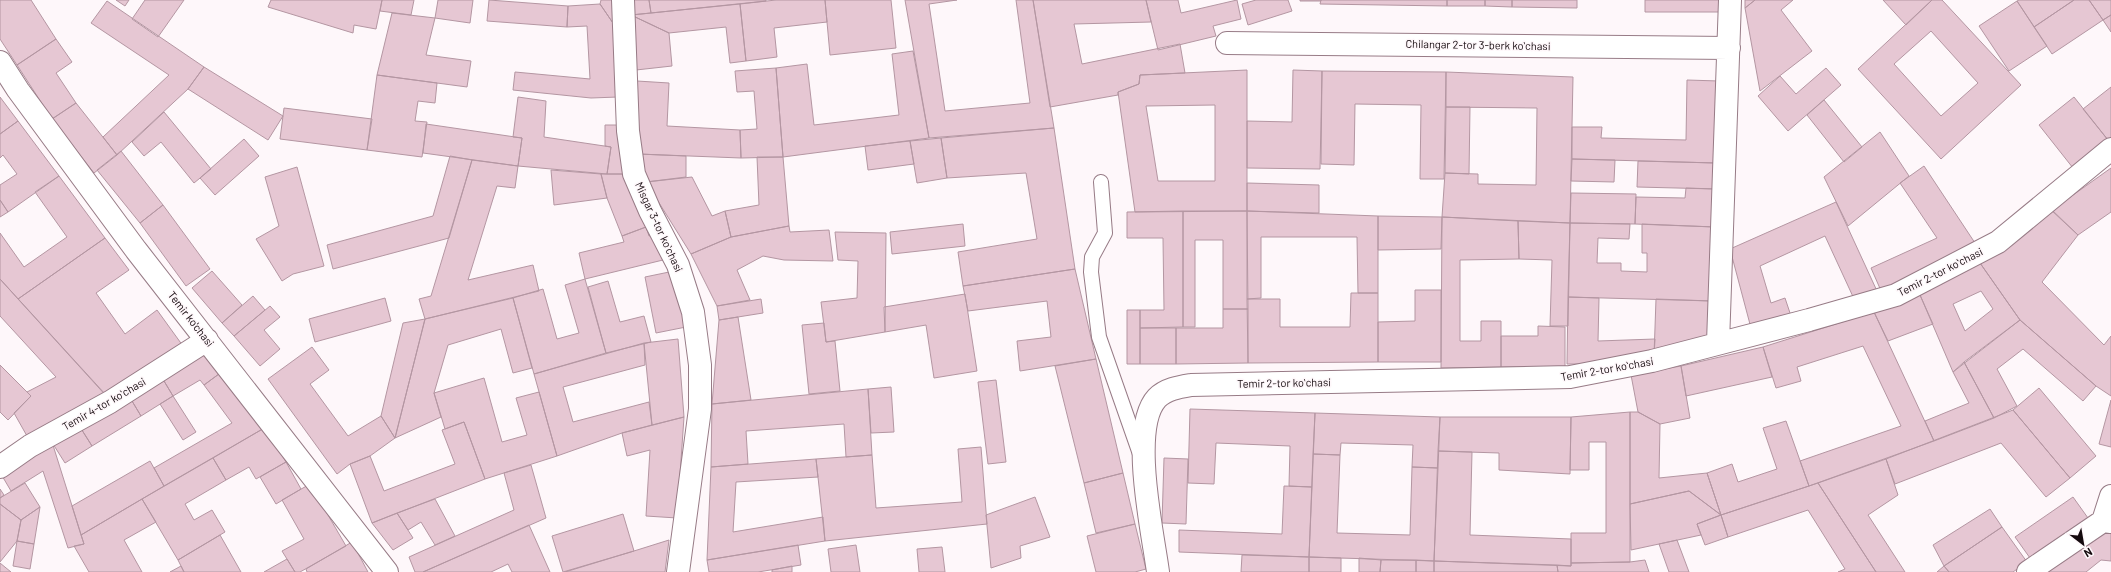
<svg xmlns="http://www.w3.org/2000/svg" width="2111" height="572" viewBox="0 0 2111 572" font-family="Barlow,sans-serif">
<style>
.building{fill:#e6c7d3;stroke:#b496a2;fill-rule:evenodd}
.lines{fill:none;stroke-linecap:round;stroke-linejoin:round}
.service-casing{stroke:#977b86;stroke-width:16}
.minor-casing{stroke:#977b86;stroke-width:24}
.service{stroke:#fff;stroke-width:14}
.minor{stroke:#fff;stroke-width:22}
.labels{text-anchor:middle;stroke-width:3;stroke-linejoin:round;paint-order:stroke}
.street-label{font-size:11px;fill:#140a0e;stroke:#fef7fa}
</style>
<rect width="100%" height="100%" fill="#fef7fa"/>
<path class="building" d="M0,0h31l25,39 -39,26 -17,-26z
M116,0h13l-4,6z
M145,0h39l-26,37 -26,-18z
M271,0h111l-6,29 -22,-4 -1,8 -85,-26z
M382,0h32l-3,15 -31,-4z
M438,0h35l-3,23 -35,-5z
M489,0l79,6 -1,21 -80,-6z
M601,0h14v26l-15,-22z
M629,0h20l2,13 -20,2z
M649,0h117v1l-115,12z
M776,0h49l2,22 -53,6 3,29 -31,4 -6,-57z
M825,0h66l5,48 -66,7z
M905,0h52l-28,4 16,107 85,-8 -14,-103h17l21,128 -125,10z
M1033,0h113l5,22 -77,2 8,40 98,-20 5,29 -45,2 -1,9 -21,8v3l-68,12z
M1146,0h32l3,13 56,-13 4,19 -28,7 3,10 -58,14z
M1256,0h32l4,11 -44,14 -6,-21z
M1300,0h21v1h-21z
M1321,0h126v6l-127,-2z
M1447,0h38v6h-38z
M1485,0h27v7l-27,-1z
M1512,0h65v8l-65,-1z
M1645,0h77v12h-77z
M1745,0h10l-10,8z
M1755,0h38l-12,10 31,41 -52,40 -15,-83z
M1883,0h49l-26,25z
M1932,0h10l79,85 -80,74 -83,-90zM1931,31l47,52 -37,33 -47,-52z
M2019,0h55l-40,27 -17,-26z
M2074,0h15l14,20 -51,34 -18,-27z
M2089,0h22v15l-8,5z
M107,1l97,66 -16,22 -71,66 -14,-18 66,-62 -78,-52z
M2017,1l30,45 -38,25 -30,-45z
M600,4l15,22 3,71 -27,1 -78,-8 2,-18 75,7 -3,-53 -20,1 1,-21z
M740,4l6,57 -16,2 -4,-36 -57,6 -38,-18z
M392,13l43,5 -9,37 45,6 -4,26 -90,-12z
M631,15l38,18 3,33 -36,4z
M2111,15v17l-8,-12z
M56,39l16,23 -16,11 20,30 -24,16 -35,-54z
M913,51l16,87 -146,19 -7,-89 31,-4 7,61 85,-10 -7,-61z
M204,67l79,49 -15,24 -80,-51z
M776,68l7,89 -42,1 -1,-28 17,-1 -3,-38 -17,1 -2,-21z
M1826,68l15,17 -53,46 -30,-35 22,-20 16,18z
M1247,70v141l-112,1 -17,-120 21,-8 1,-9zM1215,105v76h-57l-12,-75z
M1293,70l29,1 -2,98 -73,-1v-47l45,1z
M1322,71l124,1 -2,107h-24l1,-74 -66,-1 -1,61 -33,-1z
M1446,72l127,5 -3,146 -128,-6 3,-44 33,1v10l58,1 1,-77 -91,-1z
M377,75l60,8 -2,20 -17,-2 -3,20 12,1 -5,35 -55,-7z
M1687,80l32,1 -3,82 -144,-4v-32h30l-1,11 85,2z
M637,81l32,2 -2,43 73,4 1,28 -103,-4z
M2111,87v50l-3,3 -25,-31z
M0,97l18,24 -18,13z
M518,97l28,4 -2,36 67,10 -4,27 -89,-8 4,-28 -9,-1z
M2074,97l34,43 -35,28 -34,-43z
M1824,100l38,47 -18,15 -37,-47z
M76,103l41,52 -23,18 -42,-54z
M1446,107h24l-1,67 -24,-1z
M284,108l88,11 -5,31 -87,-11z
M164,112l47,57 -17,14 -33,-41 -17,14 -12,-14z
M18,121l41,55 -51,36 -8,-12v-15l17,-11 -14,-19 -3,3v-24z
M426,124l96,14 -4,28 -95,-13z
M605,125h18l2,49h-18l4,-27 -6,-1z
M1054,128l21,141 -112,17 -5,-34 79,-13 -11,-66 -79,5 -6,-40z
M1880,132l29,44 -61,50 -24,-49z
M941,138l6,40 -30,5 -7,-42z
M244,139l15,17 -44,39 -15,-17z
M910,141l4,23 -46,6 -3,-24z
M121,151l42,54 -23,18 -43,-53z
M638,154l48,2v21l-40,5z
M450,156l22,4 -23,78 -116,31 -6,-24 106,-29z
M757,157h26l6,69 -58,11 -6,-26 34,-6z
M1572,159l43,1 -1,22 -43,-1z
M472,160l46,6 -3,22 -18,-2 -29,94 65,-15 6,26 -114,28 -6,-20 12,-3z
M1638,161l78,2v26l-79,-2z
M1924,166l55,83 -97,44 -11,-25 66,-30 -37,-55z
M297,167l27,99 -31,8 -11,7 -26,-42 23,-13 -14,-49z
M2111,168v44l-33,23 -26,-25z
M551,170l50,4 6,24 -53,7z
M601,174h24l21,53 -24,9 -15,-38z
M59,176l46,62 -87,61 -18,-20v-46l24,34 43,-30 -32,-45z
M692,177l20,39 13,-5 6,26 -40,17 -45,-72z
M1247,183l72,2v28l-72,-2z
M1686,188l30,1 -1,38 -80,-3 1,-27 49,1z
M1571,193l65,1 -1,30 -65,-1z
M0,200l8,12 -8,5z
M1836,202l41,89 -22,10 -30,-65 -65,30 11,37 14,-5 6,18 -40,12 -21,-79z
M163,205l47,64 -24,17 -46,-63z
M2051,210l27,25 -36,47 62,63 7,-9v60l-15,-10 -76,-66 -40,-57z
M1183,211v116l-43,1v-18h24l-1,-72h-36v-26z
M1183,211h64l1,98h-25v-69h-28v87h-12z
M1247,211l131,5v77h-20l-1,-56h-96v61l-14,1z
M1378,216l64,1 -1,32 -63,1z
M1442,217l76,4 1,38 -59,1v81h21v-20h20v46l-60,1z
M1518,221l52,2 -2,103h-18l2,-66 -33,-1z
M1570,223l60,1 -1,15 -31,-1 -1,25h24v8l26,1v-19h-5v-29l73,3 -3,74 -144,-4z
M963,224l2,22 -73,8 -2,-22z
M789,226l1,6 39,-2 4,31 -49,-1 -21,-4 -26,14 13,30 -33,6 -26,-52 40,-17z
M646,227l3,9 8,-2 6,26 -78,19 -6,-26 45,-11 -2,-6z
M835,232l51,1 -1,99 -59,10 -5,-40 36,-4 1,-37 -20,-1z
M105,238l24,32 -33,23 29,41 32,-24 26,36 -74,53 -91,-100z
M1980,263l40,57 -67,52 -33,-77zM1981,291l12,18 -28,22 -12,-27z
M1075,269l21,90 -76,12 -3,-30 34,-4 -4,-36 -79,10 -5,-25z
M212,271l30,34 -20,18 -30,-35z
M674,271l12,56 -30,6 -11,-56z
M0,279l106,116 -79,41 -13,-23 17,-17 -4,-4 29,-15 -56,-61z
M585,279l21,74 -72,21 -21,-76 30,-9 14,50 22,-6 -14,-48z
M608,281l12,41 24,-6 7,26 -45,11 -18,-66z
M1415,290h26v72h-63v-40l37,-1z
M1351,293h27v69l-130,1 -1,-64h33v28h70z
M965,294l12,77 -43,7 -8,-53 -41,7 -1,-25z
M1920,295l13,29 -45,17 -14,-29z
M253,296l12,14 -31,26 -12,-13z
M1568,297l31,1 -1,43 57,-2 -1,17 -40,8h-47z
M385,298l6,23 -76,21 -6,-23z
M513,298l19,70 -19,5 -12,-44 -53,16 -14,48 7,24 -46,21 30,-119z
M761,299l2,14 -44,7 -2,-14z
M1656,299l56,2 -3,38 -55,17z
M270,306l10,11 -16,13 16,19 -20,17 -26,-30z
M1223,309h25v54l-72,1v-36h47z
M1127,310h13v54h-13z
M1874,312l60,129 -125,45 -9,-25 101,-35 -38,-80 -66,21 4,14 -25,7 -13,-41z
M738,317l13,83 -39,4 7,-84z
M425,319l-30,119 -14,-22 22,-93z
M2020,320l76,66 -13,15 -60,-52 -26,20 20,37 -23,12 -30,-56z
M824,323l2,19 9,-1 5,50 -31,3 -7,-69z
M1538,326l27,1v40h-64v-31h37z
M1140,328h36v36h-36z
M678,339l6,78 -32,8 -8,-82z
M644,343l1,22 -82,22 10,35 76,-20 3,23 -30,8 -65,23 -23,-82z
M312,347l17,23 -19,14 38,52 33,-20 14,22 -25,18 -20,8 -13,10 -69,-95z
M1763,347l9,30 -86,19 -5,-30z
M206,348l17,23 -19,14 -4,-5 -27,16 -12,-20z
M1096,359l27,114 -39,10 -29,-117z
M1964,362l30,56 -60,23 -9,-20 44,-18 -16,-31z
M0,365l31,31 -23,24 -8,-8z
M1681,366l9,52 -30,6 -22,-12 -7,-37z
M223,371l43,56 -102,59 -10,-18 78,-45 -28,-38z
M161,376l12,20 -32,20 -12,-20z
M484,378l18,64 25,-7 -11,-37 23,-6 18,64 -72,23 -21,-57 -19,7 -11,-36z
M996,380l10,82 -18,2 -10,-82z
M891,387l3,45 -23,1 -3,-44z
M2039,388l57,68 -26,22 -57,-68z
M868,389l4,66 -26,2 -2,-33 -98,7 2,33 -37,3 1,-63z
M129,396l12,20 -49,30 -12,-19z
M173,396l23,36 -13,8 -23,-36z
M2111,400v47l-12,-3z
M1190,409l125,4 -3,74 -23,-1 1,-40 -74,-3 -2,41 -26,-1z
M2013,410l57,68 -24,19 -45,-54 -106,41 -9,-25z
M1630,412h8l22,12 -1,54 48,-5 14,42 -32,-24 -59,13z
M1630,412v150l-59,1v-30h35v-91h-17v28h-19l1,-53z
M1315,413l125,4 -2,51 -26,-1 1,-22 -72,-2 -1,12 -27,-1z
M684,417l-7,101 -31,-2 4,-66 -23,6 -5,-23z
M1440,417h131l-1,57 -71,-4v-17l-61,-2z
M1786,421l23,65 -88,29 -14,-42 25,-9 6,18 39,-13 -14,-41z
M464,422l21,57 -113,44 -22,-59 20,-8 14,35 71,-27 -13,-34z
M80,427l12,19 -27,17 -12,-19z
M266,427l20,35 -30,17 -7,-12 -23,13 -13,-22z
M52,442l32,102 -16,4 -25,-77 -32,20 -10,-17z
M981,447l6,77 -162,17 -9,-82 56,-4 4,53 86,-6 -4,-53z
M1438,451l34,1 -2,83 101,4v27l-137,-5z
M1313,454l27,1 -3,78 73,2 2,-68 26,1 -4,93 -125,-4z
M213,458l13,22 -41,24 9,16 18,-10 13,22 -47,28 -36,-61z
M1164,458l24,1 -2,65 -24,-1z
M816,459l2,18 -82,5 -3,50 90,-15 2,24 -118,19 4,-93z
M1886,459l12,36 -30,20 37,57h-29l-58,-89z
M150,461l14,25 -83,49 -9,-29z
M286,462l15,27 -25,15 -16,-27z
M531,465l15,53 -123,54h-8l-6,-15 105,-47 -10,-37z
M1123,473l12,51 -39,9 -12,-50z
M25,483l15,24 -19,13 -21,-16v-6z
M1818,483l58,89h-38l7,-3 -37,-59 -80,27 -7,-22z
M310,484l36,62 -46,26h-5l-13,-21 22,-12 -22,-39z
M1284,486l28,1 -3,70 -130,-5v-22l103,4z
M0,489l4,6 -4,3z
M1689,491l32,24 -24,9 4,11 -70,15 -1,-46z
M1035,497l15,40 -30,9 1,12 -30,10 -5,-53z
M2073,497l15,21 -58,40 -15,-21z
M142,499l14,23 -32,18 18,32h-53l-15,-26 10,-2 -3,-9z
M435,499l20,37 -20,9 -14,-23 -13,8 -11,-17z
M0,504l21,16 -4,21 -17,21z
M40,507l-6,37 -17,-3 4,-21z
M1990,509l12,18 -58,39 -11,-21z
M397,513l16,25 -20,12 -21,-27z
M623,514l11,37 -71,21 -11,-36z
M1721,515l7,22 -23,8 -8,-21z
M1135,524l11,45 -11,3h-39l-9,-36z
M529,525l21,47h-38l-4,-8 -17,8h-68z
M2002,527l25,35 -14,10h-64l-5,-6z
M2102,530h9v31l-10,-1 -15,12h-38z
M220,535l21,37h-57l-6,-12z
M669,540l-4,32h-100l69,-21z
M1677,540l12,32h-20l-10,-28z
M17,541l17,3 -4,25 -17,-3z
M352,542l16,30h-61l-1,-3z
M798,545l3,20 -43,7h-49l-2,-12z
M856,545l4,27h-29l-3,-23z
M942,547l3,25h-26l-2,-23z
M1242,555l67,2v15h-68z
M1309,557l32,1v14h-32z
M1359,558l22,2 -1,12h-21z
M287,559l8,13h-31z
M1381,560h35v12h-36z
M1416,560l18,1v11h-18z
M1645,560l4,12h-91l-1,-7 14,1v-3l59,-1z
M1434,561l123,4 1,7h-124z
M0,563l11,9h-11z
M181,566l3,6h-14z
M792,566v6h-20v-2z
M1944,566l5,6h-12z"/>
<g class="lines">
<g class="service-casing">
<path id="service" d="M1101,182l4,51 -13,24 -1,15 8,65 41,117"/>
</g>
<g class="minor-casing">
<path id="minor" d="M623,0l5,131 6,43 16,37 28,54 15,47 7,53v44l-22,163
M1227,43l502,5
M0,62l18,28 118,160 251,322
M1718,343l12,-343
M0,467l30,-21 80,-44 97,-62
M2111,496l-8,25 8,1
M1158,572c-5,-39 -29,-144 -1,-174 9,-9 22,-11 34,-13l379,-8 82,-16 157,-41 87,-25 102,-53 113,-93
M2028,572l75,-51"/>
</g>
<use href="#service" class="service"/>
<use href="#minor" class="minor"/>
</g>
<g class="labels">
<g class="street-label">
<text transform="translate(1478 45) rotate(1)" y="4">Chilangar 2-tor 3-berk koʻchasi</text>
<text transform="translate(659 227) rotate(65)" y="4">Misgar 3-tor koʻchasi</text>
<text transform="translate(1940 272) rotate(-27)" y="4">Temir 2-tor koʻchasi</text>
<text transform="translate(191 319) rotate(52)" y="4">Temir ko'chasi</text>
<text transform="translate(1607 369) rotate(-10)" y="4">Temir 2-tor koʻchasi</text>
<text transform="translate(1284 383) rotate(-1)" y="4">Temir 2-tor koʻchasi</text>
<text transform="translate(104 404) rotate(-30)" y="4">Temir 4-tor koʻchasi</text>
</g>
</g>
<g transform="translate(2083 544) rotate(149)" stroke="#fef7fa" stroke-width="3" paint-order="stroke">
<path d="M0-3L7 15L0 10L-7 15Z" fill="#140a0e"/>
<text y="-6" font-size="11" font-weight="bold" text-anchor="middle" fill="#140a0e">N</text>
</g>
</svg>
